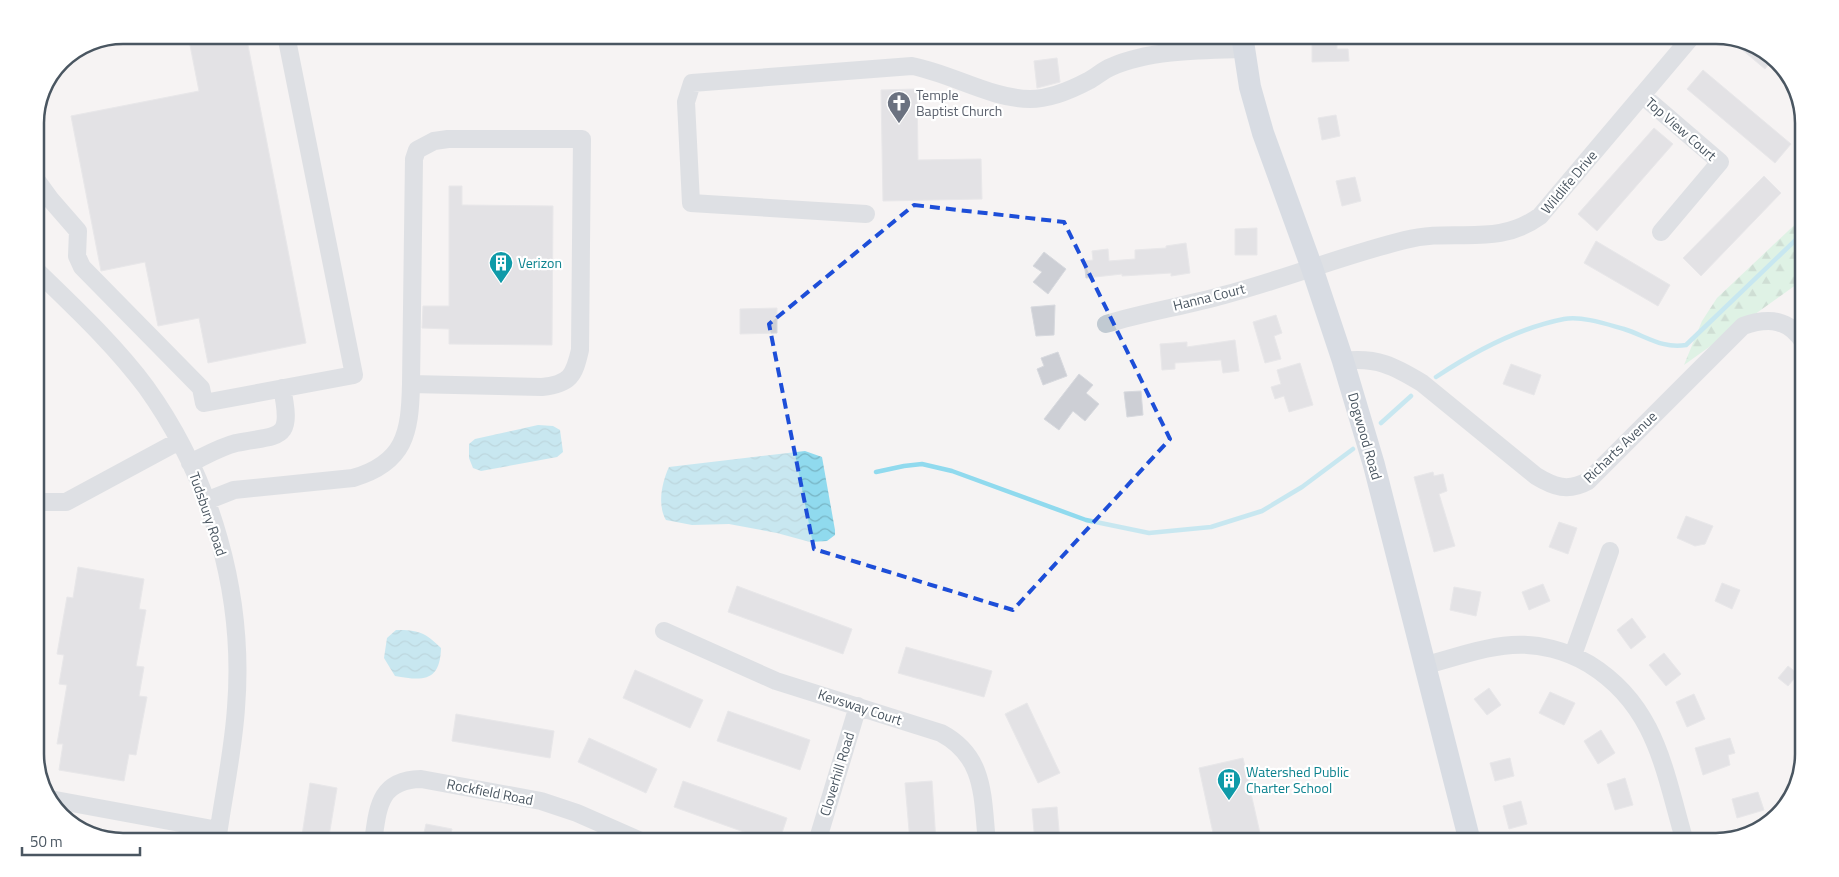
<svg xmlns="http://www.w3.org/2000/svg" width="1839" height="877" viewBox="0 0 1839 877" font-family="'Titillium Web',sans-serif">
<style>
.forest{fill:url(#forest-firs)}
.water{fill:url(#water-waves)}
.lines{fill:none;stroke-linecap:round;stroke-linejoin:round}
.stream{stroke:#90daee;stroke-width:4.5}
.building{fill:#cdcfd5;stroke:#d7d9de}
.minor{stroke:#c1cad2;stroke-width:18}
.major{stroke:#b3c2d1;stroke-width:22}
.marked{fill:none;stroke:#1d4ed8;stroke-width:4;stroke-dasharray:10 6;stroke-linejoin:round}
.labels{text-anchor:middle;stroke-width:4.5;stroke-linejoin:round;paint-order:stroke}
.worship-label{font-size:14px;fill:#5b616d;stroke:#fff;text-anchor:start}
.street-label{font-size:14px;fill:#4a5661;stroke:#fff}
.culture-label{font-size:14px;fill:#0d838f;stroke:#fff;text-anchor:start}
.rim{fill:none;stroke:#4a5661;stroke-width:2.5}
</style>
<defs>
<pattern id="forest-firs" width="22" height="20" patternUnits="userSpaceOnUse" patternTransform="scale(1.25)"><rect width="22" height="20" fill="#c3f1d5"/><path d="M5 1l3.5 6h-7zM16 11l3.5 6h-7z" fill="#a0c6b0"/></pattern>
<pattern id="water-waves" width="16" height="10" patternUnits="userSpaceOnUse" patternTransform="scale(1.25)"><rect width="16" height="10" fill="#90daee"/><path d="M0 5q4-4 8 0t8 0" fill="none" stroke="#78b4c4"/></pattern>
</defs>
<rect width="100%" height="100%" fill="#f5f3f3"/>
<path class="forest" d="M1804,216v63l-120,86 18,-44 15,-23z"/>
<path class="water" d="M538,425l15,1 7,4 3,22 -6,5 -76,14 -8,-3 -4,-10v-14l6,-5z
M805,451l17,6 13,73v5l-8,6 -17,1 -33,-9 -48,-9 -37,1 -26,-5c-9,-15 -4,-38 3,-53z
M396,630c22,0 29,2 45,18 -1,34 -18,33 -46,28l-11,-18 3,-20z"/>
<g class="lines">
<path class="stream" d="M1436,377c39,-26 82,-49 128,-58 19,-3 42,5 60,10 22,7 38,20 62,16l118,-113
M1381,423l30,-27
M876,472l28,-6 18,-2 30,7 134,49 63,13 62,-6 51,-16 40,-24 51,-38"/>
</g>
<path class="building" d="M188,35h58l60,308 -98,20 -9,-45 -41,8 -13,-64 -44,9 -30,-155 128,-25z
M1738,39l12,3 22,18 -7,9 -31,-26z
M1337,40v9h11l1,12 -37,1v-21z
M1057,58l3,24 -23,6 -3,-27z
M1703,70l88,74 -16,19 -88,-74z
M917,89l1,71 63,-1 1,40 -99,2 -2,-111z
M1336,115l4,21 -18,4 -4,-22z
M1654,128l19,16 -76,87 -19,-17z
M1764,176l17,17 -80,83 -18,-18z
M1355,177l6,24 -19,5 -6,-25z
M449,186h13v19l91,1 -1,139 -103,-1v-15l-27,-1 1,-22h26z
M1257,228v27h-22v-26z
M1596,241l74,44 -12,21 -74,-43z
M1186,243l4,30 -19,3v-3l-49,3v-2l-36,4 -2,-17 9,-1 -1,-9 16,-2 1,12 26,-2v-9l31,-2v-2z
M1044,252l22,17 -18,25 -15,-12 9,-10 -9,-6z
M1055,305l-1,30 -18,1 -5,-29z
M777,308v25l-37,1v-25z
M1276,315l6,18 -8,3 7,23 -16,4 -12,-41z
M1235,340l4,31 -16,2 -2,-13 -46,3v6l-13,1 -2,-26 27,-2v5z
M1058,352l9,24 -24,9 -6,-16 7,-3 -3,-8z
M1300,363l13,42 -24,7 -5,-16 -9,3 -4,-12 10,-3 -4,-14z
M1511,364l30,11 -7,20 -31,-11z
M1079,374l14,11 -7,8 13,11 -14,17 -12,-10 -14,19 -15,-11z
M1141,391l2,24 -16,2 -3,-25z
M1433,472l1,4 9,-2 4,17 -8,3 16,52 -21,6 -20,-75z
M1686,516l27,10 -8,18 -10,2 -18,-8z
M1559,522l18,6 -9,26 -19,-7z
M78,567l66,12 -5,30 7,1 -10,56 8,1 -5,29 8,1 -11,58 -7,-1 -5,27 -65,-11 4,-26h-6l10,-59 -8,-1 5,-29 -7,-1 10,-57 6,1z
M1722,583l18,7 -8,19 -17,-8z
M1543,584l7,17 -21,9 -7,-18z
M737,586l115,43 -9,25 -115,-42z
M1454,587l27,5 -5,24 -26,-6z
M1632,618l14,19 -15,12 -14,-19z
M906,647l86,24 -8,26 -86,-24z
M1664,653l17,21 -15,12 -17,-21z
M1788,666l10,8 -10,12 -10,-8z
M635,670l68,30 -13,28 -67,-30z
M1489,688l12,17 -14,10 -13,-16z
M1550,692l25,11 -11,22 -25,-12z
M1694,694l11,25 -18,8 -11,-25z
M1027,703l33,70 -22,10 -33,-69z
M728,711l82,29 -10,30 -83,-29z
M456,714l98,17 -4,27 -98,-17z
M1601,730l14,23 -17,11 -14,-23z
M589,738l68,31 -11,24 -68,-31z
M1730,738l5,15 -7,2 2,10 -27,10 -8,-27z
M1243,758l19,84h-47l-16,-74z
M1510,758l4,18 -19,5 -5,-18z
M1625,778l8,27 -18,5 -8,-26z
M683,781l104,37 -8,24h-7l-98,-35z
M932,781l4,61h-26l-5,-59z
M310,783l27,5 -9,54h-27z
M1758,792l6,18 -27,8 -5,-19z
M1521,801l6,23 -18,5 -6,-23z
M1057,807l3,35h-25l-3,-33z
M426,824l26,5 -3,13h-27z"/>
<g class="lines">
<path class="minor" d="M1642,95l78,67 -59,70
M35,178l16,22 27,31 -1,25 5,11 119,121 3,15 150,-28 -68,-340
M866,214l-175,-11 -5,-101 6,-19 220,-17c38,7 80,33 118,33 18,0 41,-9 58,-18 8,-4 15,-11 23,-14 37,-17 91,-17 132,-18
M35,269c39,38 79,75 111,118 66,92 99,208 90,321 -3,45 -13,89 -19,134
M1106,324c39,-12 79,-18 118,-29 61,-16 120,-40 181,-55 50,-13 91,8 135,-24l153,-181
M1343,361c34,-4 51,5 79,22l114,93c18,11 32,16 52,5l155,-155c26,-9 46,-7 61,17
M190,463c15,-7 30,-16 46,-20 45,-9 57,-1 46,-55
M206,501l28,-11 119,-12c52,-15 57,-45 58,-94l131,3c28,-3 32,-11 38,-37l2,-211h-134l-14,2 -17,9 -3,9 -3,225
M35,502h31l113,-61
M664,631l112,50 165,52c45,24 41,64 46,109
M1573,655l37,-104
M1424,666c28,-8 59,-19 88,-21 27,-2 55,6 77,19 68,42 75,107 96,178
M50,799l168,31
M373,842c5,-35 6,-62 48,-63l120,22 36,12 66,29
M817,842l41,-136"/>
<path class="major" d="M1242,35l8,52 13,46 49,135 31,93 31,104 96,377"/>
</g>
<path d="M0 0H1839V877H0ZM914,205l150,17 106,217 -157,171 -199,-61 -45,-225z" fill="#f5f3f3" fill-opacity=".55" fill-rule="evenodd"/>
<path class="marked" d="M914,205l150,17 106,217 -157,171 -199,-61 -45,-225z"/>
<defs>
<g id="church-pin" transform="scale(1.25)"><path d="M0 17L-7.5 6A9.5 9.5 0 1 1 7.5 6Z" fill="#6b7280" stroke="#fff"/><path d="M-1.2-6h2.4v3.5h3.3v2.4h-3.3V6h-2.4V-.1h-3.3v-2.4h3.3Z" fill="#fff"/></g>
<g id="building-pin" transform="scale(1.25)"><path d="M0 17L-7.5 6A9.5 9.5 0 1 1 7.5 6Z" fill="#0f9aa8" stroke="#fff"/><path d="M-4-6H4V6H1V3H-1V6H-4ZM-2.5-4.3h1.7v1.8h-1.7ZM.8-4.3h1.7v1.8H.8ZM-2.5-1h1.7V.8h-1.7ZM.8-1h1.7V.8H.8Z" fill="#fff"/></g>
</defs>
<g fill-rule="evenodd">
<use href="#church-pin" x="899" y="103"/>
<use href="#building-pin" x="501" y="263"/>
<use href="#building-pin" x="1229" y="780"/>
</g>
<g class="labels">
<g class="worship-label">
<text x="916" y="100">Temple<tspan x="916" dy="16">Baptist Church</tspan></text>
</g>
<g class="street-label">
<text transform="translate(1681 129) rotate(41)" y="5">Top View Court</text>
<text transform="translate(1569 182) rotate(-50)" y="5">Wildlife Drive</text>
<text transform="translate(1209 297) rotate(-14)" y="5">Hanna Court</text>
<text transform="translate(1365 436) rotate(74)" y="5">Dogwood Road</text>
<text transform="translate(1620 447) rotate(-44)" y="5">Richarts Avenue</text>
<text transform="translate(208 514) rotate(71)" y="5">Tudsbury Road</text>
<text transform="translate(860 707) rotate(18)" y="5">Kevsway Court</text>
<text transform="translate(837 774) rotate(-73)" y="5">Cloverhill Road</text>
<text transform="translate(490 792) rotate(11)" y="5">Rockfield Road</text>
</g>
<g class="culture-label">
<text x="518" y="268">Verizon</text>
<text x="1246" y="777">Watershed Public<tspan x="1246" dy="16">Charter School</tspan></text>
</g>
</g>
<path d="M0 0H1839V877H0ZM123 44H1716A79 79 0 0 1 1795 123V754A79 79 0 0 1 1716 833H123A79 79 0 0 1 44 754V123A79 79 0 0 1 123 44Z" fill="#fff" fill-rule="evenodd"/>
<path class="rim" d="M123 44H1716A79 79 0 0 1 1795 123V754A79 79 0 0 1 1716 833H123A79 79 0 0 1 44 754V123A79 79 0 0 1 123 44Z"/>
<path d="M22 847v8h118v-8" fill="none" stroke="#4a5661" stroke-width="2.5"/>
<text x="30" y="847" font-size="15" fill="#4a5661" stroke="#ffffff" stroke-width="4" paint-order="stroke">50 m</text>
</svg>
